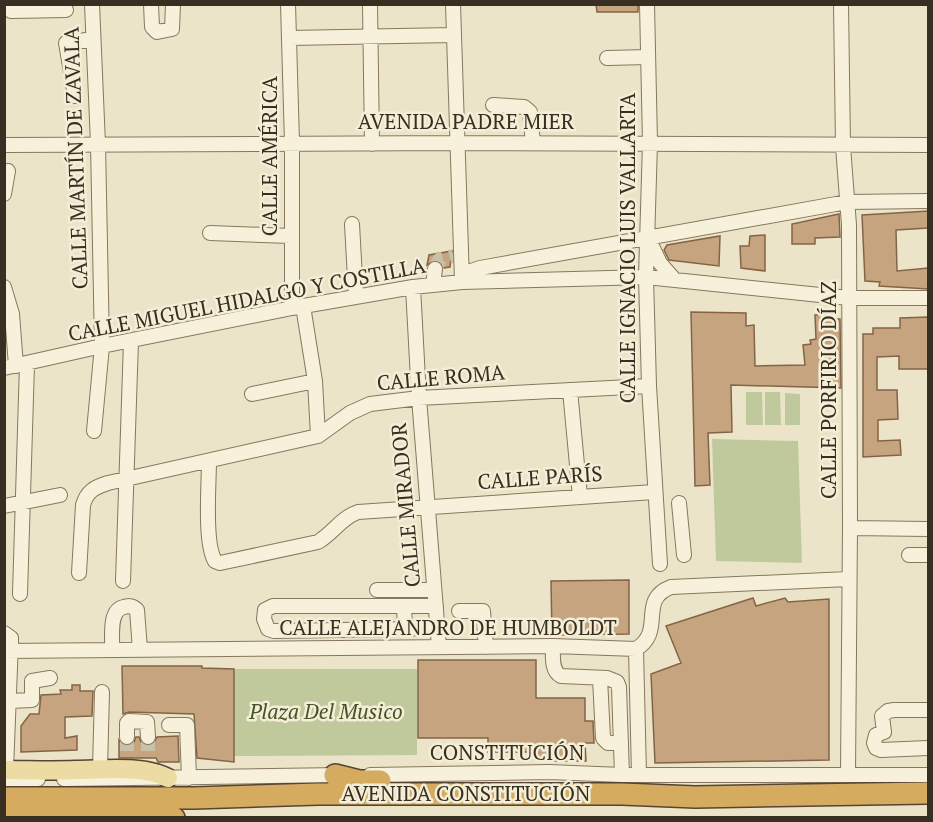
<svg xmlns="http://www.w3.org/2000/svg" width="933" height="822" viewBox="0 0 933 822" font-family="'PT Serif',serif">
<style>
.green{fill:#c0c99c}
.building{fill:#c7a480;stroke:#846446;stroke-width:1.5}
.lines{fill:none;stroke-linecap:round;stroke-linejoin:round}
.minor-tunnel{stroke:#c8c0a7;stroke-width:14;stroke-dasharray:14 7;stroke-linecap:butt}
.minor-casing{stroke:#86775e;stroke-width:16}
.major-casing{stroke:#554532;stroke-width:21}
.highway-casing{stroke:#554532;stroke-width:24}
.minor{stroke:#f7f1db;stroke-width:14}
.major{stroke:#ecdba3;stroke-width:18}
.highway{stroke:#d4ab5f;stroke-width:21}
.labels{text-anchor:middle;stroke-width:5;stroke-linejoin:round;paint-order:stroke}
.street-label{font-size:21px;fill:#382e21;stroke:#f4eed7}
.park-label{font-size:21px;font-style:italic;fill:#455329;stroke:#f4eed7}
</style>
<rect width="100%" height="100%" fill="#ece4c8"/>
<path class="green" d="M746,392h16l1,33h-17z
M765,392h15l1,33h-16z
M785,393l15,1v31h-15z
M712,439l86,2 4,122 -86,-2z
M234,669h183v86l-183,1z"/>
<path class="building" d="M596,4h42v8h-41z
M928,211v17l-32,2 1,41 31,-3v21l-49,-3 1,-4 -15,-1 -3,-66z
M839,214l1,23 -25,1v6h-23v-20z
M765,235v36l-24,-3 -1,-22h9l1,-10z
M720,236l-1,30 -50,-6 -5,-10 3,-5z
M452,251l-2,16 -6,1 -3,-6 -5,-2 -9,5 2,-10z
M691,312l55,1v13l8,-1 1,41 50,-1 -2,-20 8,-1 -1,-4 6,-1 -1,-24 14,-1v5h11l1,69 -110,-3 1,47 -24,1 2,52 -15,1z
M928,317v52h-29v-13l-22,1v33h20l1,29 -20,1v21l22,-1 1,15 -38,2v-123h10v-6h27v-10z
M629,580v54l-77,1 -1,-54z
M753,598l3,8 29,-8 3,4 41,-3v161l-174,3 -4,-89 30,-11 -15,-37z
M418,660h118v38h49v23h8l1,22h-9l1,18h-48v-9h-50v-14h-70z
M122,666h80v2l32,1v93l-37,-4 -3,-44 -65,-2 -6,2z
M72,685h8v6h13l-1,25 -27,1v21l12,-2v14l-56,2v-26l9,-12h9l2,-19 20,-1 -1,-4h12z
M178,736l1,26h-21l-2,-4h-37v-18l3,4 6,2 6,-4 2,-5h3l2,5 7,4 5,-2 4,-7z"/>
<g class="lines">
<path class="minor-tunnel" d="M435,269l5,-10 13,-3
M127,737v21
M148,737v21"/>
<g class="minor-casing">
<path id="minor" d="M92,4l6,140 4,202 -8,85
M151,4l1,23 5,5 15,-3 1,-25
M288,4l4,139v165
M370,4l2,140
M453,4l9,277
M647,4l3,139 -4,134 3,109 11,178
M841,4l2,142 6,79 1,303 -2,247
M11,11l55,-1
M289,38l164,-3
M607,58l41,-1
M75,96l-9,-53 27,-4
M493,105l31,2 6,5 3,31
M4,145l454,-2 470,2
M4,194l4,-23
M352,224l4,73
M210,233l81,3
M650,242l10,21 14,16
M465,282l3,-10 12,-4 367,-66 81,-1
M433,285l2,-16
M4,287l8,27 4,52
M413,287l6,111 20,249
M303,306l12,75 3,55
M4,368l98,-22 190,-38 121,-21 49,-5 184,-5 203,21h79
M570,390l10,107
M252,394l63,-13
M209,461c0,23 -5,82 6,100l5,2 98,-21c15,-9 23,-24 40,-30l296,-20
M679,503l5,52
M4,506l56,-11
M850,528l78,1
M909,555h19
M79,573l4,-68c4,-14 12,-18 25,-22l210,-47 32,-23 20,-9 49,-6 230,-12
M123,581l8,-240
M377,590h57
M20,594l7,-230
M404,607l1,22 -131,2 -6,-2 -4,-10 1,-9 8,-4h163
M459,611h24l3,36
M405,629l32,-2
M4,633l7,5v4l-5,128
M553,646c0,10 -2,25 8,30l46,2 10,4 2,5 3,88
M636,649l3,126
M112,650c1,-12 -4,-40 12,-43 5,-2 9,-1 13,3l3,40
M4,651l549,-5 83,3c30,-18 1,-49 35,-62l177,-8
M600,678l3,60 5,5 13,-1
M9,701l23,-1v-19l18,-3
M928,710h-34l-6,1 -6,5 2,16 -8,3 -2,8 2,5 5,2 47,-2
M169,725h18l2,53
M127,737v-14l2,-2 18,1 1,15
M100,769l2,-77
M370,775l179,-3 73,3h306
M4,779h34
M64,779l277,-4"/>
</g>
<g class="major-casing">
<path id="major" d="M4,770c24,0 48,1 71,0 28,0 69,-5 93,8"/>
</g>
<g class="highway-casing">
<path id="highway" d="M335,775l24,6h21
M4,798h190l124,-4h304l73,3 233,-4
M8,811l39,4 127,3"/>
</g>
<use href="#minor" class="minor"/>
<use href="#major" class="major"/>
<use href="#highway" class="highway"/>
</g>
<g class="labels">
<g class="street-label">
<text x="466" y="129">AVENIDA PADRE MIER</text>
<text transform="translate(270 156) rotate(-90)" y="7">CALLE AMÉRICA</text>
<text transform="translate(76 158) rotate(-92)" y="7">CALLE MARTÍN DE ZAVALA</text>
<text transform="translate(628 248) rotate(-90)" y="7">CALLE IGNACIO LUIS VALLARTA</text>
<text transform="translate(247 300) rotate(-11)" y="7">CALLE MIGUEL HIDALGO Y COSTILLA</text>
<text transform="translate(441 378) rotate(-5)" y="7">CALLE ROMA</text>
<text transform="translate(829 390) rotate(-90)" y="7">CALLE PORFIRIO DÍAZ</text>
<text transform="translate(540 478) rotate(-4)" y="7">CALLE PARÍS</text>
<text transform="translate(406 505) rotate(-95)" y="7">CALLE MIRADOR</text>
<text x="448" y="635">CALLE ALEJANDRO DE HUMBOLDT</text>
<text x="507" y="760">CONSTITUCIÓN</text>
<text x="466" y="801">AVENIDA CONSTITUCIÓN</text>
</g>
<g class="park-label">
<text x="326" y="719">Plaza Del Musico</text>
</g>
</g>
<rect width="933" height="822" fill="none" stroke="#382e21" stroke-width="12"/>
</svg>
